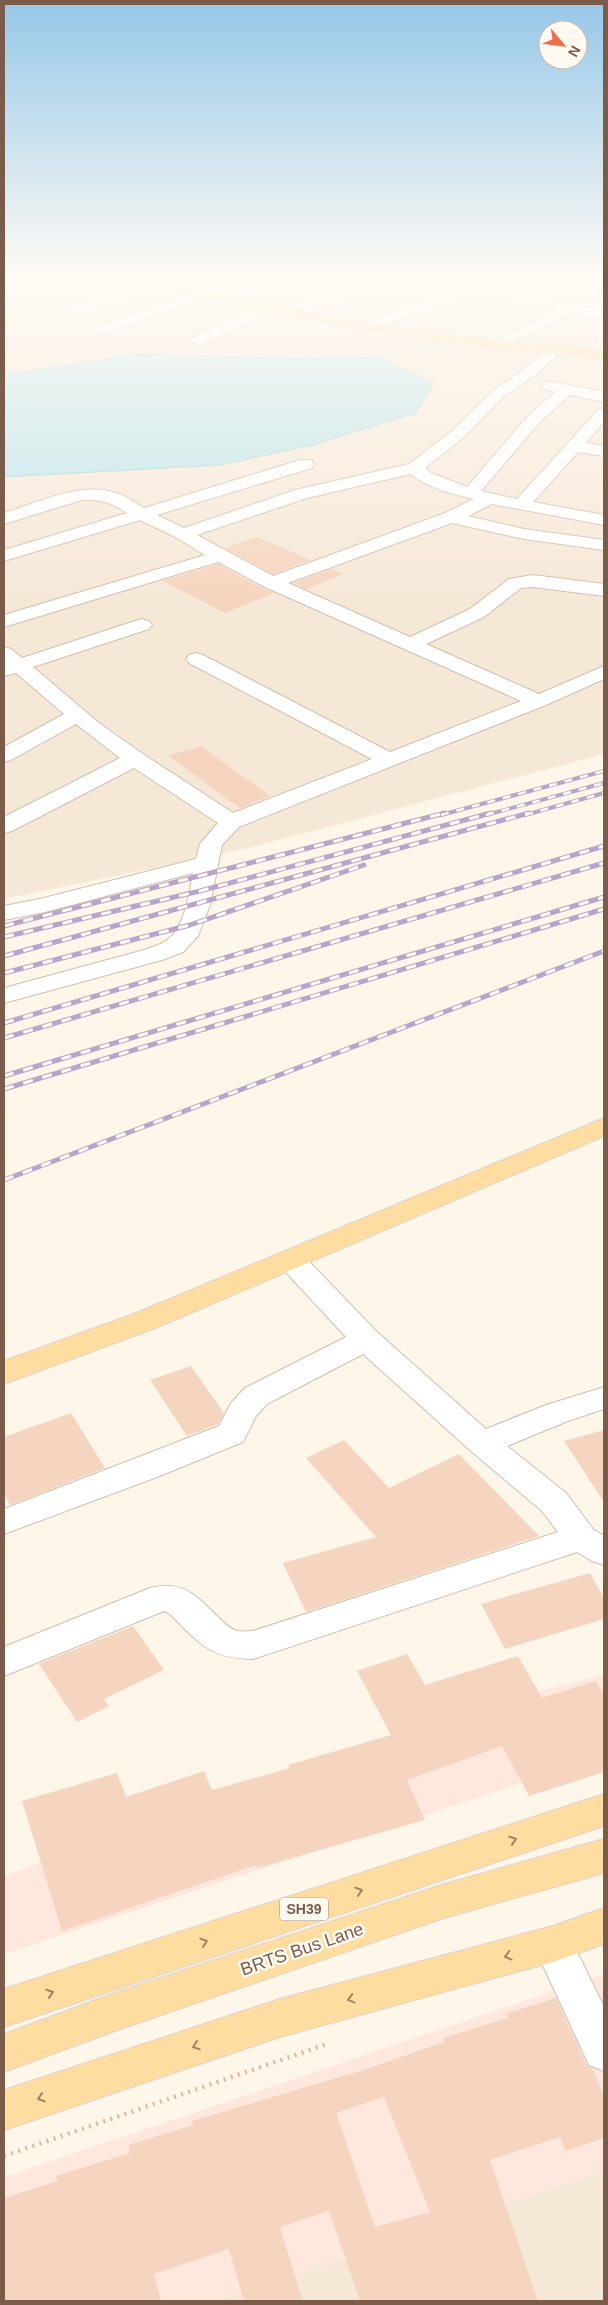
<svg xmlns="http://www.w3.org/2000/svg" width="608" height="2305" viewBox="0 0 608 2305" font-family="Arial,sans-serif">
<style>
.residential{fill:#f6e8d7}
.commercial{fill:#fee7dd}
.water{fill:#bbe3e9;stroke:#a1d3dc}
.building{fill:#f5d5bf;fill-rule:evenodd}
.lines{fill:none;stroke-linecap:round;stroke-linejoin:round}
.minor-casing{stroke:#d2bead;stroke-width:2}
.major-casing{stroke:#ddd5d0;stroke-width:2}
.path{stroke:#dbb8a1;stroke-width:4.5;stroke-dasharray:2 5.5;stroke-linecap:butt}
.minor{fill:#fff;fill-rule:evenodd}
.major{fill:#ffdc9f;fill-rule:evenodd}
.rail-far1-casing{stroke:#b9a5ca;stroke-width:4}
.rail-casing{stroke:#b9a5ca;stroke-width:5}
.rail-far1{stroke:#fffaf1;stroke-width:2.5;stroke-dasharray:8;stroke-linecap:butt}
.rail{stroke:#fffaf1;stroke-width:3;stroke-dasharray:10;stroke-linecap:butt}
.oneway{stroke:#a38264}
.labels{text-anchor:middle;stroke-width:5;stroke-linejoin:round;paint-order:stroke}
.shield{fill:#fffaf1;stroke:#a38b7c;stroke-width:1}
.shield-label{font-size:14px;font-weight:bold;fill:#7b5c4a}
.near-street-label{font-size:18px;fill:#7b5c4a;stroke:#fffaf1}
</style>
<rect width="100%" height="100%" fill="#fef6e9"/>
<path class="residential" d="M4,279h600v475l-359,95 -241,50z
M604,2171v130h-385z"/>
<path class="commercial" d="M604,1674v89l-58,12 -542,179v-78l464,-165z
M604,1974v197l-385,130h-215v-124z"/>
<path class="water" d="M137,354l172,5 31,-2 39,1 55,25 -19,30 -103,32 -92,20 -216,12v-102z"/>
<path class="building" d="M257,537l54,23 -38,14 -48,-26z
M218,564l46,25 10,4 -49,20 -62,-32z
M332,569l12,5 -38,15 -13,-6z
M201,746l69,50 -30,12 -72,-52z
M191,1366l33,47 -6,11 -31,12 -37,-56z
M71,1413l34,55 -95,37 -6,-11v-57z
M604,1430v72l-40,-61z
M344,1440l45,48 70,-34 80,82 -233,76 -23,-49 93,-26 -70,-79z
M590,1573l14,25v21l-99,30 -24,-45z
M133,1626l31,44 -60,29 5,7 -32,16 -38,-58z
M407,1654l18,31 93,-29 24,42 54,-17 8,14v77l-75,24 -27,-50 -95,34 18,40 -168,48 -1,-3 -194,66 -40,-130 95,-28 9,24 78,-26 8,19 78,-22 -2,-3 103,-30 -34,-64z
M556,1998l31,68 5,2 12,27v43l-38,13 -6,-14 -70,23 48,141h-178l-31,-90 -49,16 23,74h-59l-15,-52 -75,25 7,27h-157v-103l54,-17 -2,-5 74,-23 -2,-8 65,-20 -1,-4 175,-52 77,-27 -1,-4 65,-20 -2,-4zM384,2097l46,115 -55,15 -39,-114z"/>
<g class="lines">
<g class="minor-casing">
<path id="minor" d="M168,279h20l-2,3 -25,8 -5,-1 -76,23h-10l-2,-3 2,-3 80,-24z
M267,279h19l-2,3 -52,20h-10l-2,-3 2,-3z
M365,279h19l-2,3 -86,33h-10l-2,-3 2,-3z
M476,279h19l-9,6 44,9 36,-15h18l-2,3 -36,15c20,5 38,14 58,10v9l-9,1 -27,-2 -69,33 -5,-1 -2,-3 2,-3 63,-32 -84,-19 -99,40h-10l-2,-3 2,-3z
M200,290l7,4 -2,3 -98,36 -5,1 -7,-4 2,-3z
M265,304l7,4 -2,3 -68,33 -5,1 -7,-4 2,-3z
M555,346l7,4 -2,3 -25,22 -31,21 -41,42 -38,30 6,5 36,14 60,-70 28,-25 -11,-3 -3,-3 3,-3 5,-2 55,11v10l-34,-7 -31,28 -58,68 36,8 81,-89 6,-2v14l-18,21 18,3v10l-26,-4 -45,50 71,13v10l-112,-21 -24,12 56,13 80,11v10l-80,-11 -72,-16 -164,60 122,54 60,-28 39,-30 24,-4 71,9v12l-71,-9 -12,1 -37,29 -58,27 113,50 65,-28v13l-58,26 -307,122 -17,18 -12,60 -12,31 -15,16 -21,8 -158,43v-15l140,-38c7,-3 16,-5 22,-9 19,-13 23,-47 27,-68l-148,39 -41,8v-14l40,-8 152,-39 4,-15 18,-21 -84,-55 -122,63 -8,2v-16l116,-59 -44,-34 -65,36 -7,2v-15l60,-33 -48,-41 -12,3v-29l7,2 11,9 113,-37 7,-2 7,2 3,4 -3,4 -116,38 66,56 44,31 90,59 139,-54 -183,-96 -3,-4 3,-4 7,-2 7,2 187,97 131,-51 -256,-114 -47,-25 -214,65v-12l201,-60 -28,-17 -37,-18 -136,41v-11l123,-37c-15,-10 -27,-14 -45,-13l-78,24v-11c37,-11 81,-35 120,-17 7,3 13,8 20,12l156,-48h12l2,4 -2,4 -155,47 27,13 111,-38 114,-26 42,-32 43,-42 31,-21 25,-22zM411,474c17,14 41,20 63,25l-29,14 -172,63 -76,-41 110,-37z
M291,1250l10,3 76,79 109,97 60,-24 58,-18v22l-36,12 -61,25 59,47 27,36 11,7v29l-12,-4 -15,-9 -324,107c-43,0 -55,-17 -83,-45l-6,-3 -160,65v-29l146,-59c34,-8 45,7 68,29 5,5 12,12 19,14 5,1 11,0 16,0l305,-99 -16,-21 -71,-60 -108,-97 -96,50 -11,12 -13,26 -86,35 -153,57v-25l215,-83 12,-23 14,-15 101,-51 -65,-70 -5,-7 5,-7z
M553,1926l14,5 37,76v64l-15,-6 -56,-121 6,-13z"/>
</g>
<g class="major-casing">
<path id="major" d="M121,279h27l221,44 94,14 141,14v8l-141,-14 -94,-14 -241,-48z
M604,1118v18l-446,191 -154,57v-23l132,-48z
M604,1794v32l-600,201v-38z
M604,1839v34l-160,45 -335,115 -105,39v-38l105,-39 335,-111z
M604,1908v36l-51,18 -273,75 -276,93v-40l276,-91 273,-73z"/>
</g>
<path class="path" d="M4,2156l323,-112"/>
<use href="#minor" class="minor"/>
<use href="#major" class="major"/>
<g class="rail-far1-casing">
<path id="rail-far1" d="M441,815l163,-44
M486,815l118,-32
M525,815l79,-22"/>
</g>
<g class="rail-casing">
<path id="rail" d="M4,926l441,-113
M4,937l196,-46 291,-78
M4,956l525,-143
M4,973l186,-48 174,-60
M4,1023l600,-177
M4,1038l600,-175
M4,1076l600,-179
M4,1089l600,-180
M4,1180l600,-229"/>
</g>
<use href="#rail-far1" class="rail-far1"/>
<use href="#rail" class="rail"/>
</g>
<defs><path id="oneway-chevron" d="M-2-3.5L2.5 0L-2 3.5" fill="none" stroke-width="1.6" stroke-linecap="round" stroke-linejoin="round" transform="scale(1.25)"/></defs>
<g class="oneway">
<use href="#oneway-chevron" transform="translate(513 1840) rotate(-18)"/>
<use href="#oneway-chevron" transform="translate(359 1891) rotate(-18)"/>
<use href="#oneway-chevron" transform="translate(204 1942) rotate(-18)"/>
<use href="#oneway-chevron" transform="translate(508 1956) rotate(165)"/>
<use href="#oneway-chevron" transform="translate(50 1993) rotate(-18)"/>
<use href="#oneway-chevron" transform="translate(351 1999) rotate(165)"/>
<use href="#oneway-chevron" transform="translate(196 2046) rotate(162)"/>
<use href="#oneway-chevron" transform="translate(41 2098) rotate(162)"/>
</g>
<linearGradient id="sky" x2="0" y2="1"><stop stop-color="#96c7e8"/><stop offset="0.46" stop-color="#fffbf5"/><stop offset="1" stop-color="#fffbf5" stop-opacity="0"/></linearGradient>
<rect width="608" height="602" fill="url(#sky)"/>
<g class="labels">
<rect class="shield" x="280" y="1897.5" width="48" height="23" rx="4"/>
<g class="shield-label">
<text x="304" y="1914">SH39</text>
</g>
<g class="near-street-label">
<text transform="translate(302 1949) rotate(-19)" y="6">BRTS Bus Lane</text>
</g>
</g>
<rect width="608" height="2305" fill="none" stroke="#7b5c4a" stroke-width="10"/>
<g transform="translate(563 45) rotate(119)"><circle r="24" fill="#fffaf1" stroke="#cabbae"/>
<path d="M0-4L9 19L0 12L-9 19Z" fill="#ee6e48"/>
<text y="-8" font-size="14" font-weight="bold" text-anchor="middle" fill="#7b5c4a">N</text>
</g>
</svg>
